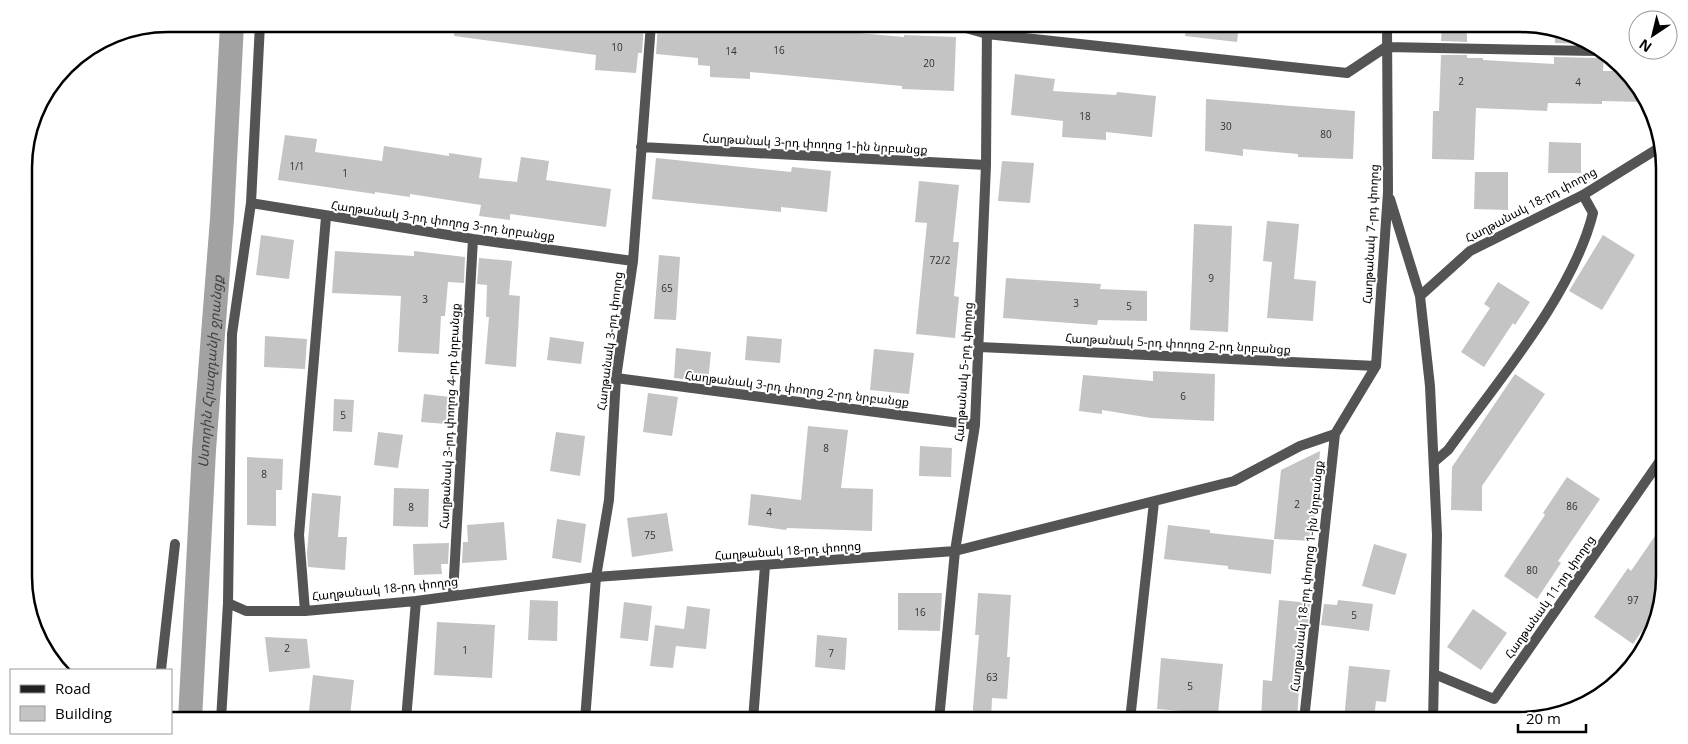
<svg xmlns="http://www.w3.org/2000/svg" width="1688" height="744" viewBox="0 0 1688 744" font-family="'Open Sans','Noto Sans Armenian',sans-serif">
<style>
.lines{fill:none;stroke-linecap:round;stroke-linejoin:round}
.canal{stroke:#a2a2a2;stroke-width:24}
.building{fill:#c4c4c4}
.lane{stroke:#545454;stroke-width:10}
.street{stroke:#545454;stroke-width:10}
.secondary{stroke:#212121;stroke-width:10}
.labels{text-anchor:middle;stroke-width:4;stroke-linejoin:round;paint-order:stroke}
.number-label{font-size:10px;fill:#313131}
.street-label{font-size:12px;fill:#000;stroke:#fff}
.water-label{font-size:14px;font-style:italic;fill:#434343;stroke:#fff}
.rim{fill:none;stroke:#000;stroke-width:2.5}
</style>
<rect width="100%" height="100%" fill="#fff"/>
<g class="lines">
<path class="canal" id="s1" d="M190,720l14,-270 18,-231 10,-195"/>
</g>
<path class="building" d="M455,24h189l-2,29h-4l-2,20 -41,-3 1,-15 -142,-19z
M658,24h97l149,13v-2l52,2 -2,54 -52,-2v-3l-152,-14v7l-40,-2v-11l-12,-1v-7l-42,-4z
M1186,24h53l-2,18 -52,-6z
M1442,24h25v18l-26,-1z
M1555,31l20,4 12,9 -32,-1z
M1441,55h26v3h16v2l71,4v-7l42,1 5,-3 3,2 -1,14h19l12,9 9,22 -41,-1v3l-54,-1 -1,8 -71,-3 -2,52 -42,-1 1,-48h6z
M1015,74l40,5 -2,12 63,4 1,-3 39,4 -4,41 -46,-5v8l-44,-3 1,-16 -52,-6z
M1206,99l149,12 -2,48 -55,-2v-3l-55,-5v7l-38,-5z
M285,135l32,4 -2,13 67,9 2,-15 65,10v-3l33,5 -3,20 38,4 4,-25 28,4 -3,19 65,9 -5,38 -96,-13v6l-31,-4 2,-11 -71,-11v3l-35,-5v2l-97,-14z
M1549,142l32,1v30h-33z
M656,158l135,14 1,-5 39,4 -4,41 -46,-5v5l-129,-13z
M1002,161l32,2 -4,40 -32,-2z
M1475,172h33v38l-34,-1z
M919,181l40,4 -6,57h6l-5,54 5,1 -4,41 -39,-4 11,-111 -12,-1z
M1267,221l32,3 -5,55 22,2 -3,40 -46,-3 5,-56 -9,-1z
M1194,224l38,2 -4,106 -38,-2z
M261,235l33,5 -5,39 -33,-4z
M1603,235l32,20 -33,55 -33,-19z
M335,251l79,5v-5l51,6 -1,26 -16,-1 -3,34h-4l-2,38 -41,-2 3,-56 -69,-3z
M659,255l21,2 -4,63 -22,-1z
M479,258l33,3 -3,34 11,1 -4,71 -31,-3 4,-47h-3l1,-32 -10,-1z
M1006,278l95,6 -1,5 47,2v30l-49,-1 -1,5 -94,-7z
M1498,282l32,20 -15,23 -2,-2 -29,44 -23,-15 29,-44 -6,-4z
M265,336l42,3 -2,30 -41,-2z
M747,336l35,3 -2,24 -35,-3z
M550,337l34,5 -3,22 -34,-4z
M676,348l35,4 -3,30 -34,-4z
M874,349l40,4 -5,41 -39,-4z
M1153,371l62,3 -1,47 -63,-3 -49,-8v4l-23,-3 4,-36 70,6z
M1515,374l30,20 -63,92v25l-31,-1 1,-43z
M648,393l30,4 -6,39 -29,-4z
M424,394l26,3 -3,27 -26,-2z
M334,399l20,1 -2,32 -19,-1z
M808,426l40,4 -7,58 32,1 -1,42 -85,-3 -1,2 -38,-5 3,-31 50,6z
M378,432l25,3 -5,33 -24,-3z
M556,432l29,4 -5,40 -30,-5z
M920,446l32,2 -1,29 -32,-1z
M1320,451l-7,90 -39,-2 7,-69z
M247,457l36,2 -1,31h-6v36l-29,-1z
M1567,477l33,22 -42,62 3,2 -24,36 -33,-23 41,-61 -2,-2z
M394,488l35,1 -1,38 -35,-1z
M312,493l29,3 -3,41h9l-2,33 -37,-3 -1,-14z
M667,513l6,38 -41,6 -5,-39z
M557,519l29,5 -5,39 -29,-5z
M504,522l3,38 -45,3 1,-21h5l-1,-17z
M1664,523v53l-6,32 -25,36 -39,-27 34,-49 3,3z
M1168,525l42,5v3l64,7 -3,34 -43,-5v-3l-64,-7z
M449,543l-1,21h-7l1,10 -28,1 -1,-31z
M1374,544l33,10 -12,41 -33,-9z
M898,593h44l-2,38 -42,-1z
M978,593l33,2 -4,62h3l-3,42 -15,-1 -1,22h-19l7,-85h-4z
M530,600l28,1 -1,40 -29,-1z
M1279,600l31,3 -2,20h-5l-6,97h-36l2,-40 9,1z
M1338,600l35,4 -4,27 -48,-6 3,-21 13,1z
M624,602l28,4 -4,35 -28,-3z
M687,606l23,3 -4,40 -30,-3 -3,22 -23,-2 5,-41 29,4z
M1473,609l34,24 -26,37 -34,-23z
M437,622l58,3 -3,53 -58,-3z
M817,635l30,3 -2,32 -30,-3z
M265,637l42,2 3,29 -41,4z
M1161,658l62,6 -5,50 -61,-5z
M1349,666l41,4 -4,32 -10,-1 -2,19h-30z
M313,675l41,5 -4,36 -41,-5z"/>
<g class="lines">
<path class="lane" d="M1434,462l14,-12c49,-68 125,-156 145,-237l-10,-18
M161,670l14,-126"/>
<path class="street" d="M952,24l35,10 360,39 39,-26 210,4
M641,147l345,18
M1390,199l30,97 10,90 7,149 -4,185
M251,203l222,36 160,22
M1420,296l50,-45 113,-56 79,-49
M979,347l397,19
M616,378l359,47
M453,594l20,-355
M228,603l18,8h59l111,-10 180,-24 359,-26 279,-70 66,-35 35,-12
M305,611l-6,-76 27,-318
M1434,674l60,25 170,-244
M221,720l7,-117 4,-269 19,-131 9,-179
M406,720l10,-119
M585,720l11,-143 13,-77 7,-122 17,-117 18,-237
M753,720l12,-154
M939,720l16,-169 20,-126 11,-260 1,-141
M1130,720l24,-218
M1304,720l31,-286 41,-68 12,-174 -1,-168"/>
<path class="secondary" d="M24,166l2,-16"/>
</g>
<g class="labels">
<g class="number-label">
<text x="617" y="51">10</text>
<text x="779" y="54">16</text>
<text x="731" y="55">14</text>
<text x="929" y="67">20</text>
<text x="1461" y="85">2</text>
<text x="1578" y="86">4</text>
<text x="1085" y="120">18</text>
<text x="1226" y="130">30</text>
<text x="1326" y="138">80</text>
<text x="297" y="170">1/1</text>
<text x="345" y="177">1</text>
<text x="940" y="264">72/2</text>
<text x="1211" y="282">9</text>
<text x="667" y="292">65</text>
<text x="425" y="303">3</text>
<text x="1076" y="307">3</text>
<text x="1129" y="310">5</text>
<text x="1183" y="400">6</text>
<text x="343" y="419">5</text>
<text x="826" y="452">8</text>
<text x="264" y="478">8</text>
<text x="1297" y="508">2</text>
<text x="1572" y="510">86</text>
<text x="411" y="511">8</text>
<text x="769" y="516">4</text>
<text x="650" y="539">75</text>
<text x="1532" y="574">80</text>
<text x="1633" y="604">97</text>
<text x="920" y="616">16</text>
<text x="1354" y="619">5</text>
<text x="287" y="652">2</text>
<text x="465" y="654">1</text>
<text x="831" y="657">7</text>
<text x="992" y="681">63</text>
<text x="1190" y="690">5</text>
</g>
<g class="street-label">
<text transform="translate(815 144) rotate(3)" y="4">Հաղթանակ 3-րդ փողոց 1-ին նրբանցք</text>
<text transform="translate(1531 205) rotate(-28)" y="4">Հաղթանակ 18-րդ փողոց</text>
<text transform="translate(443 221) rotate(8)" y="4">Հաղթանակ 3-րդ փողոց 3-րդ նրբանցք</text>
<text transform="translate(1371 234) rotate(-87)" y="4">Հաղթանակ 7-րդ փողոց</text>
<text transform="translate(610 341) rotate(-83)" y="4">Հաղթանակ 3-րդ փողոց</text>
<text transform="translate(1178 344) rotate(3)" y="4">Հաղթանակ 5-րդ փողոց 2-րդ նրբանցք</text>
<text transform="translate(964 372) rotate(-86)" y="4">Հաղթանակ 5-րդ փողոց</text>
<text transform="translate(797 389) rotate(7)" y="4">Հաղթանակ 3-րդ փողոց 2-րդ նրբանցք</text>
<text transform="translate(450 416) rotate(-87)" y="4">Հաղթանակ 3-րդ փողոց 4-րդ նրբանցք</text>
<text transform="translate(788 551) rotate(-4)" y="4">Հաղթանակ 18-րդ փողոց</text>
<text transform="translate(1307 576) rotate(-84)" y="4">Հաղթանակ 18-րդ փողոց 1-ին նրբանցք</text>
<text transform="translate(385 589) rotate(-6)" y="4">Հաղթանակ 18-րդ փողոց</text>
<text transform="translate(1550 597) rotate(-55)" y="4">Հաղթանակ 11-րդ փողոց</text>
</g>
<g class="water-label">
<text dy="5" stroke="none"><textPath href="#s1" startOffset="349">Ստորին Հրազդանի ջրանցք</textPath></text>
</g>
</g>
<path d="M0 0H1688V744H0ZM168 32H1520A136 136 0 0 1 1656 168V576A136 136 0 0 1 1520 712H168A136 136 0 0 1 32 576V168A136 136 0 0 1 168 32Z" fill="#fff" fill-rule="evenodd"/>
<path class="rim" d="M168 32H1520A136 136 0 0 1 1656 168V576A136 136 0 0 1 1520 712H168A136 136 0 0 1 32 576V168A136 136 0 0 1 168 32Z"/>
<rect x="10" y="669" width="162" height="65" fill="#ffffff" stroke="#999999"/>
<rect x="20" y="685" width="25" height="8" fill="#212121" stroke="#999999"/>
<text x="55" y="694" font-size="15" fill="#000000">Road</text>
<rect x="20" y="706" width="25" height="15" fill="#c4c4c4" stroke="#999999"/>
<text x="55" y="719" font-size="15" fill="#000000">Building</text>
<g transform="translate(1653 35) rotate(215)"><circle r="24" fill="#ffffff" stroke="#999999"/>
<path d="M0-4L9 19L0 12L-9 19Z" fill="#000000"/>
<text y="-8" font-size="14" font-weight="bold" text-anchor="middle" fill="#000000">N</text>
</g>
<path d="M1518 724v8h68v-8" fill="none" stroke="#000000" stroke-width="2.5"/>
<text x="1526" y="724" font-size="15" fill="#000000" stroke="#ffffff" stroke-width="4" paint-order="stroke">20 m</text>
</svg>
